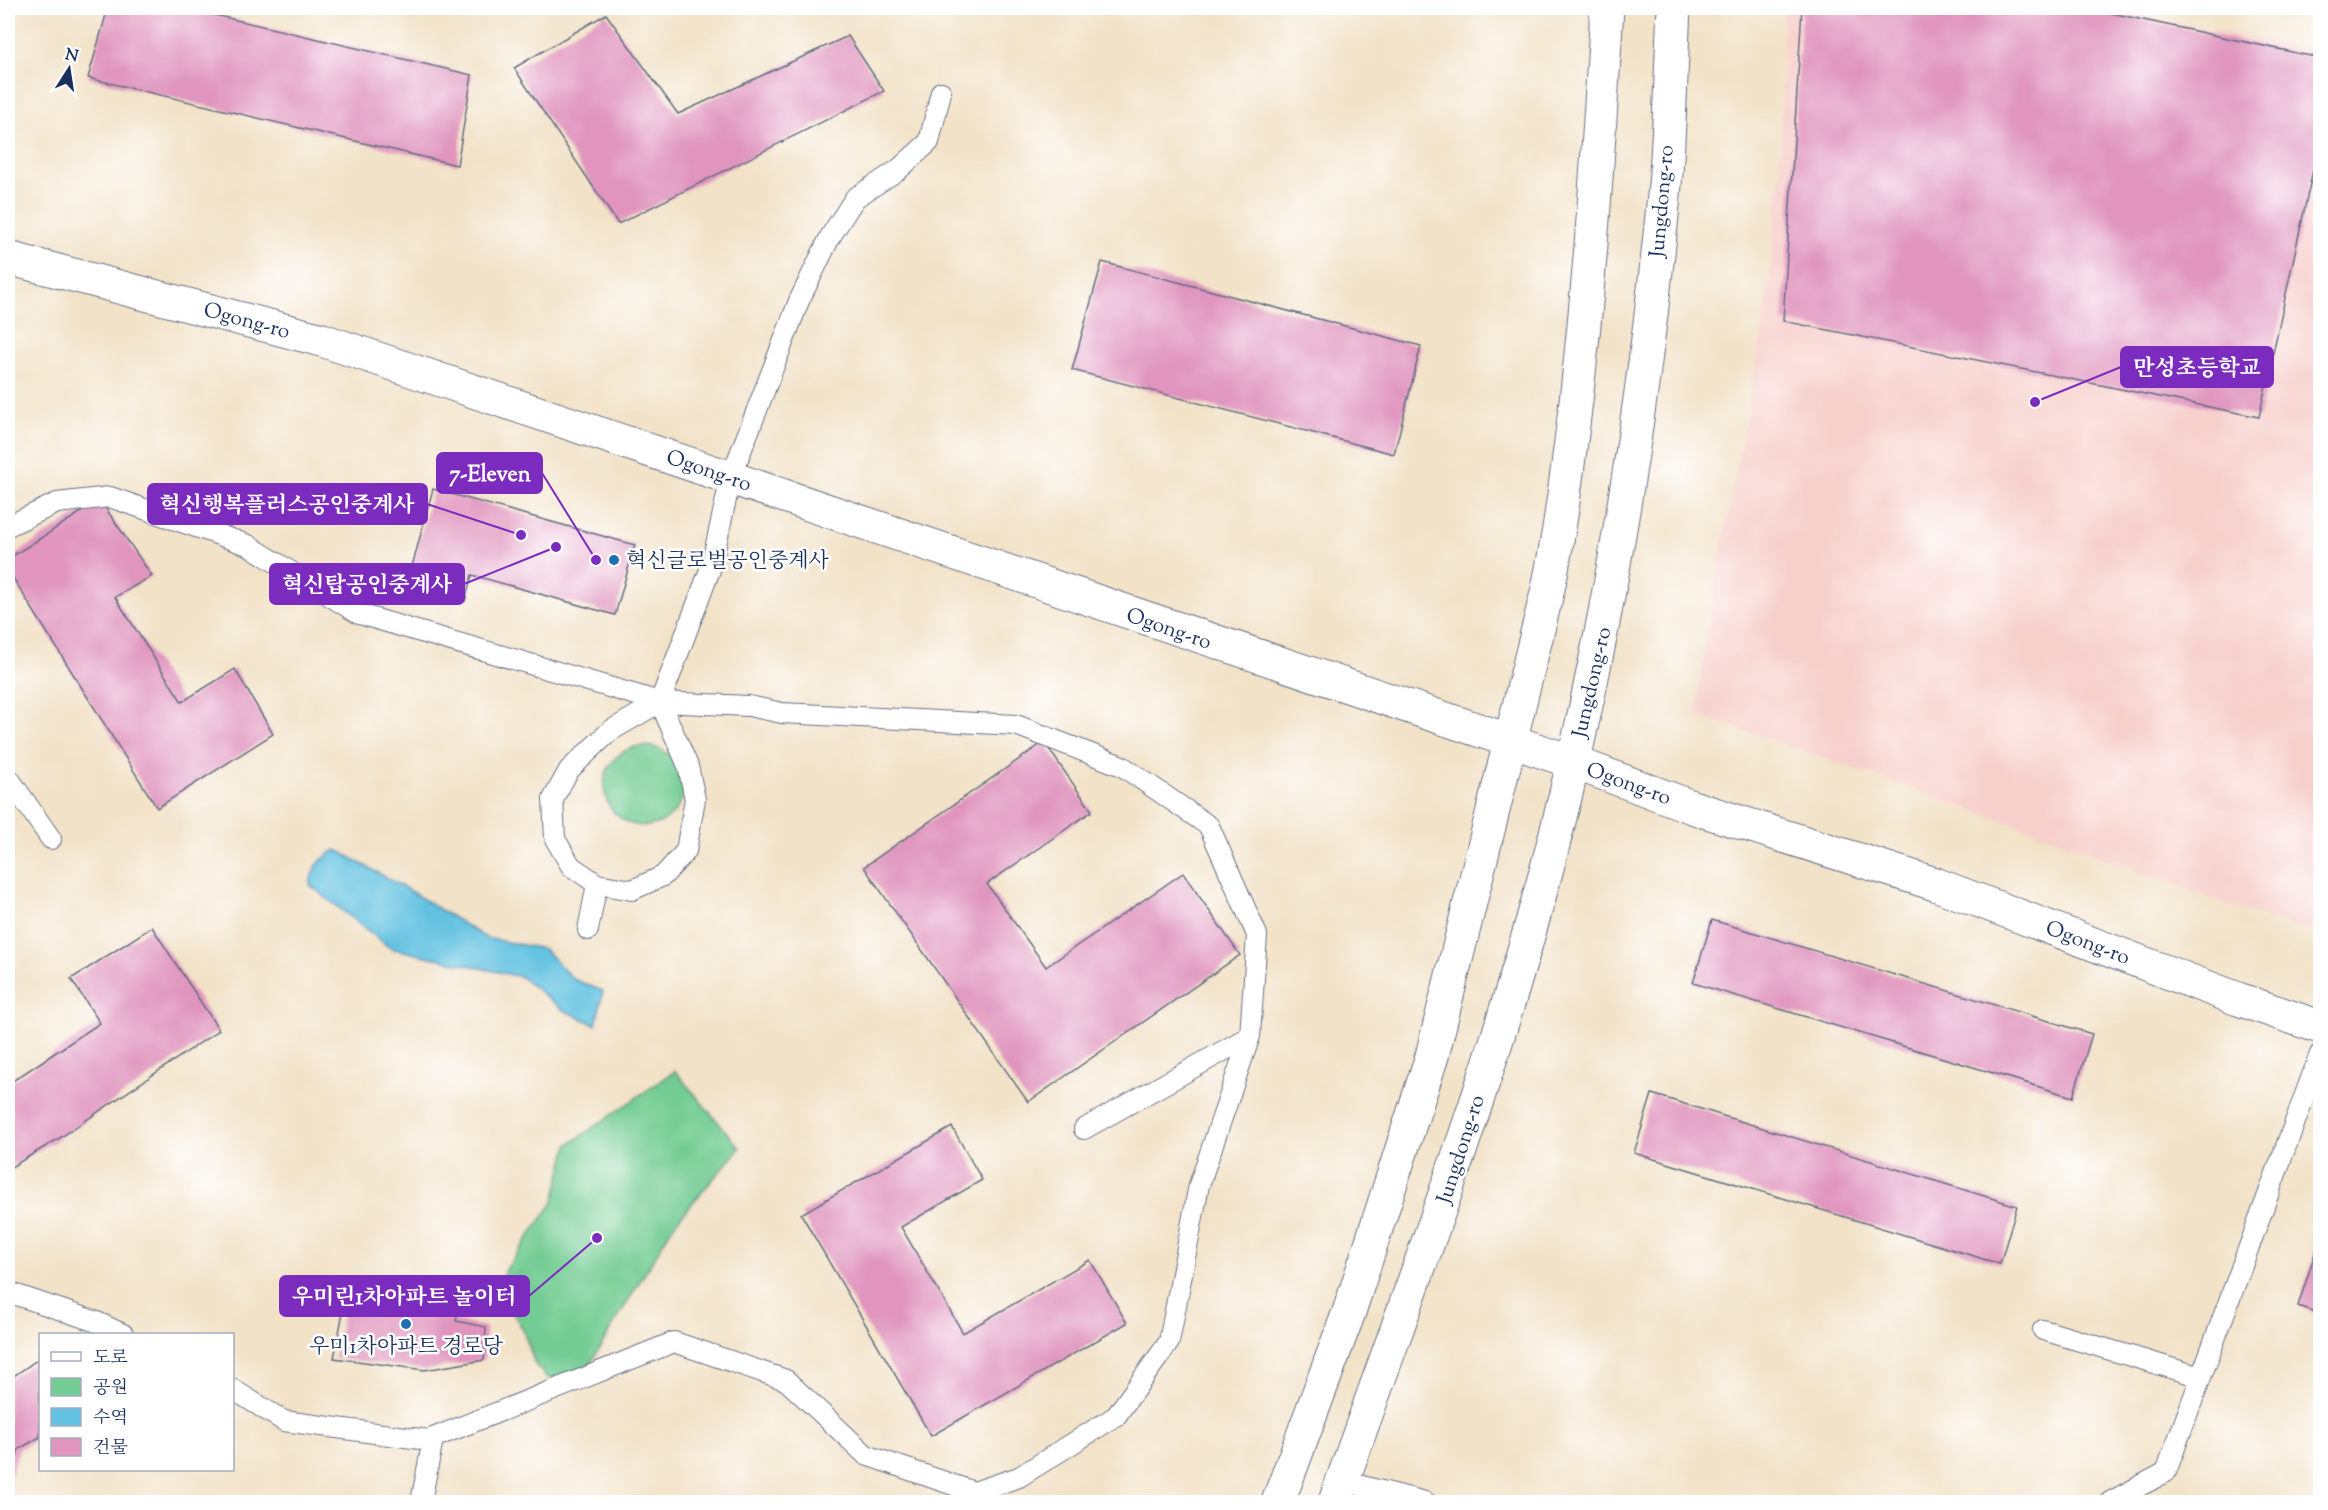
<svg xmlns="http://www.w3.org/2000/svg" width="2328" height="1510" viewBox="0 0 2328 1510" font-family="'Sorts Mill Goudy','Noto Serif KR',serif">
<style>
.built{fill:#f7d0cc}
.green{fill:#73cc93;stroke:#477e78;stroke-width:1.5}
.water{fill:#63c2e1;stroke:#3f78a0;stroke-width:1.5}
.building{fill:#e094be}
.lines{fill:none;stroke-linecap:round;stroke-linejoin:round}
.service-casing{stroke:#666e83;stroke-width:22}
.minor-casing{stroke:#666e83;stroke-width:35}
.service{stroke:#fff;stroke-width:20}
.minor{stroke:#fff;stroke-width:33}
.poi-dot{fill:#1f6fb2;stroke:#fff;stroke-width:2}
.labels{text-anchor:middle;stroke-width:5;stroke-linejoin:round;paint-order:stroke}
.street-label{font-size:21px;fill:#1b2f5e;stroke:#fff}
.poi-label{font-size:21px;fill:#1b2f5e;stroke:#fff;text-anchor:start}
.leader{fill:none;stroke:#7b2cbf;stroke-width:2}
.callout-dot{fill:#7b2cbf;stroke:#fff;stroke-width:2}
.callout{fill:#7b2cbf;stroke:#7b2cbf;stroke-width:2}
.callout-label{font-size:22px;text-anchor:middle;font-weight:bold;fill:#fff}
</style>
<rect width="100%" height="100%" fill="#fff"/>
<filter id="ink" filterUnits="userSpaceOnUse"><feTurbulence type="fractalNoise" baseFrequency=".0167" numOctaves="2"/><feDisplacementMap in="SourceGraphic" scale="12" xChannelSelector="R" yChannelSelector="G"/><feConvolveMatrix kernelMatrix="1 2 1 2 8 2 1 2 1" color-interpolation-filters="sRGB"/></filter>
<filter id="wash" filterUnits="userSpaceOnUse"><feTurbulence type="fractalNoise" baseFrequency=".008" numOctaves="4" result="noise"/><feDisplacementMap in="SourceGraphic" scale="24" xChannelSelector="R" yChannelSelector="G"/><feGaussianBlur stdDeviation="1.35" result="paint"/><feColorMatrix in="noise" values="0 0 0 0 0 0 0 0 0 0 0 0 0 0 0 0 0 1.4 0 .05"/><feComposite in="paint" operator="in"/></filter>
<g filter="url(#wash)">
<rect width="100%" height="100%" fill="#f2e2c7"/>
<path class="built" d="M1784,8h320l216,44v883l-80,-26 -198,-75 -346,-120 11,-83 60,-327 13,-133z"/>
<path class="green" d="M604 786a40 40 0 1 1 80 0a40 40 0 1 1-80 0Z
M675,1071l65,77 -65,75 -94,156 -34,-1 -12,-14 -12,-34 -27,-46 58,-83 14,-56z"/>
<path class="water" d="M337,850l68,38 81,50 58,11 29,30 30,12 -7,34 -33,-15 -42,-33 -131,-29 -80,-63c2,-17 11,-28 27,-35z"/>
<g id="blocks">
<path class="building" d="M108,8h77l287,67 -15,90 -369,-87z
M1433,8h25l-1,6z
M1802,8h286l232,50v80l-61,279 -476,-96z
M606,14l72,100 170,-78 36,55 -266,133 -104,-156z
M1102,262l319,84 -27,108 -322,-84z
M433,489l202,56 -20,70 -143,-40 -7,26 -58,-16z
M100,500l52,76 -37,21 67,105 53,-33 38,65 -116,74 -149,-238v-11z
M1044,742l48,69 -105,73 59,83 137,-94 57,82 -212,147 -164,-235z
M1712,920l380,114 -19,63 -380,-114z
M152,927l67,103 -161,109 -50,30v-85l92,-61 -29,-44z
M1652,1094l365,112 -17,58 -366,-111z
M952,1127l30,53 -81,47 62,106 127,-73 37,63 -196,113 -130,-222z
M2320,1238v76l-22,-8z
M370,1282l91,19 -5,20 30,6 -2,33 -59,10 -91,-12 13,-66 18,4z
M40,1358v79l-21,12 -11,36v-105z"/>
</g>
</g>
<g filter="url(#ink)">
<use href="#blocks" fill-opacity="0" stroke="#666e83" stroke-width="1.5"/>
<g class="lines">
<g class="service-casing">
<path id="service" d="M8,526l49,-23 53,-6 138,48 111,69 301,88 51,-135 20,-90 68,-176 31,-64 25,-39 43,-28 31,-28 12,-50
M8,777l43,62
M597,884l35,6 31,-14 23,-25 9,-52 -7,-33 -28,-64
M1084,1129l166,-93
M8,1292l89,30 26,12
M2043,1330l158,47
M232,1389l52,32 144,19 246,-98 112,38 80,75 108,37 45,-15 97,-61 53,-74 30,-157 51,-149 7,-101 -48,-109 -87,-60 -106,-41 -234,-12 -33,-7 -89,-4 -50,29 -41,39 -16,29 2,40 16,27 26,18 -9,46
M1342,1481l83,21
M421,1502l12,-63
M2110,1502l56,-30 154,-418"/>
</g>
<g class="minor-casing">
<path id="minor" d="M8,258l314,82 1251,422 119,45 243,77 303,115 82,28
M1278,1502l71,-190 83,-256 116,-467c13,-62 20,-124 28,-188 15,-131 23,-262 31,-393
M1335,1502c70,-199 147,-397 203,-601 65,-234 104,-474 127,-716 5,-59 6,-118 9,-177"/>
</g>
<use href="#service" class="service"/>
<use href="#minor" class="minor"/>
</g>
</g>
<g class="poi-dot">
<circle cx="614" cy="560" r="6"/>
<circle cx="406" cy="1324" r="6"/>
</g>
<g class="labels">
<g class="street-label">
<text transform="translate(1661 201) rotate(-85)" y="7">Jungdong-ro</text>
<text transform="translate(247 320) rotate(15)" y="7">Ogong-ro</text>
<text transform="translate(709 470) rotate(19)" y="7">Ogong-ro</text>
<text transform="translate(1169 628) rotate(19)" y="7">Ogong-ro</text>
<text transform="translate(1591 682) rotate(-77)" y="7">Jungdong-ro</text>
<text transform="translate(1629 783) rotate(20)" y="7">Ogong-ro</text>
<text transform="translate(2088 942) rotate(21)" y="7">Ogong-ro</text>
<text transform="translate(1460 1149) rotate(-72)" y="7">Jungdong-ro</text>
</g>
<g class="poi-label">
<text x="626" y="567">혁신글로벌공인중계사</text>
<text x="406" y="1353" text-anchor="middle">우미1차아파트 경로당</text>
</g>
</g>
<path class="leader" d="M2035 402L2121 367M596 560L542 473M521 535L427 504M556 547L464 584M597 1238L529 1296"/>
<g class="callout-dot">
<circle cx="2035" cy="402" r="6"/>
<circle cx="596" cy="560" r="6"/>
<circle cx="521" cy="535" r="6"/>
<circle cx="556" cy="547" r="6"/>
<circle cx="597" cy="1238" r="6"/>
</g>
<g class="callout">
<rect x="2121" y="347" width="152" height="40" rx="6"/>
<rect x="437" y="453" width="105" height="40" rx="6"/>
<rect x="148" y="484" width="279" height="40" rx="6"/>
<rect x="270" y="564" width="194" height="40" rx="6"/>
<rect x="280" y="1276" width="249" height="40" rx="6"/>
</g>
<g class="callout-label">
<text x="2197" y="375">만성초등학교</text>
<text x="490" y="481">7-Eleven</text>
<text x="287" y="512">혁신행복플러스공인중계사</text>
<text x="367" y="592">혁신탑공인중계사</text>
<text x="404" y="1304">우미린1차아파트 놀이터</text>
</g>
<rect width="2328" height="1510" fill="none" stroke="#fff" stroke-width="30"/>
<rect x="39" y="1333" width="195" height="138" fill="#ffffff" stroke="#a4acbf" stroke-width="1.5"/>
<rect x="51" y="1352" width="30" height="9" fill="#ffffff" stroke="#a4acbf" stroke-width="1.5"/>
<text x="93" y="1363" font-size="18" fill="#1b2f5e">도로</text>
<rect x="51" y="1378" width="30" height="18" fill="#73cc93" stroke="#a4acbf" stroke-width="1.5"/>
<text x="93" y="1393" font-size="18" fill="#1b2f5e">공원</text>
<rect x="51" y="1408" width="30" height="18" fill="#63c2e1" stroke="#a4acbf" stroke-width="1.5"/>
<text x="93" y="1423" font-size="18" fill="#1b2f5e">수역</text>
<rect x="51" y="1438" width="30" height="18" fill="#e094be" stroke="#a4acbf" stroke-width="1.5"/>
<text x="93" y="1453" font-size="18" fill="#1b2f5e">건물</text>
<g transform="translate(69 69) rotate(12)" stroke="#ffffff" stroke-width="4.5" paint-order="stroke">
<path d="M0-4.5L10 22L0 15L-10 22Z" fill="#1b2f5e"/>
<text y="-9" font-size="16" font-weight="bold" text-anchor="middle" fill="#1b2f5e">N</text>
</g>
</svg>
